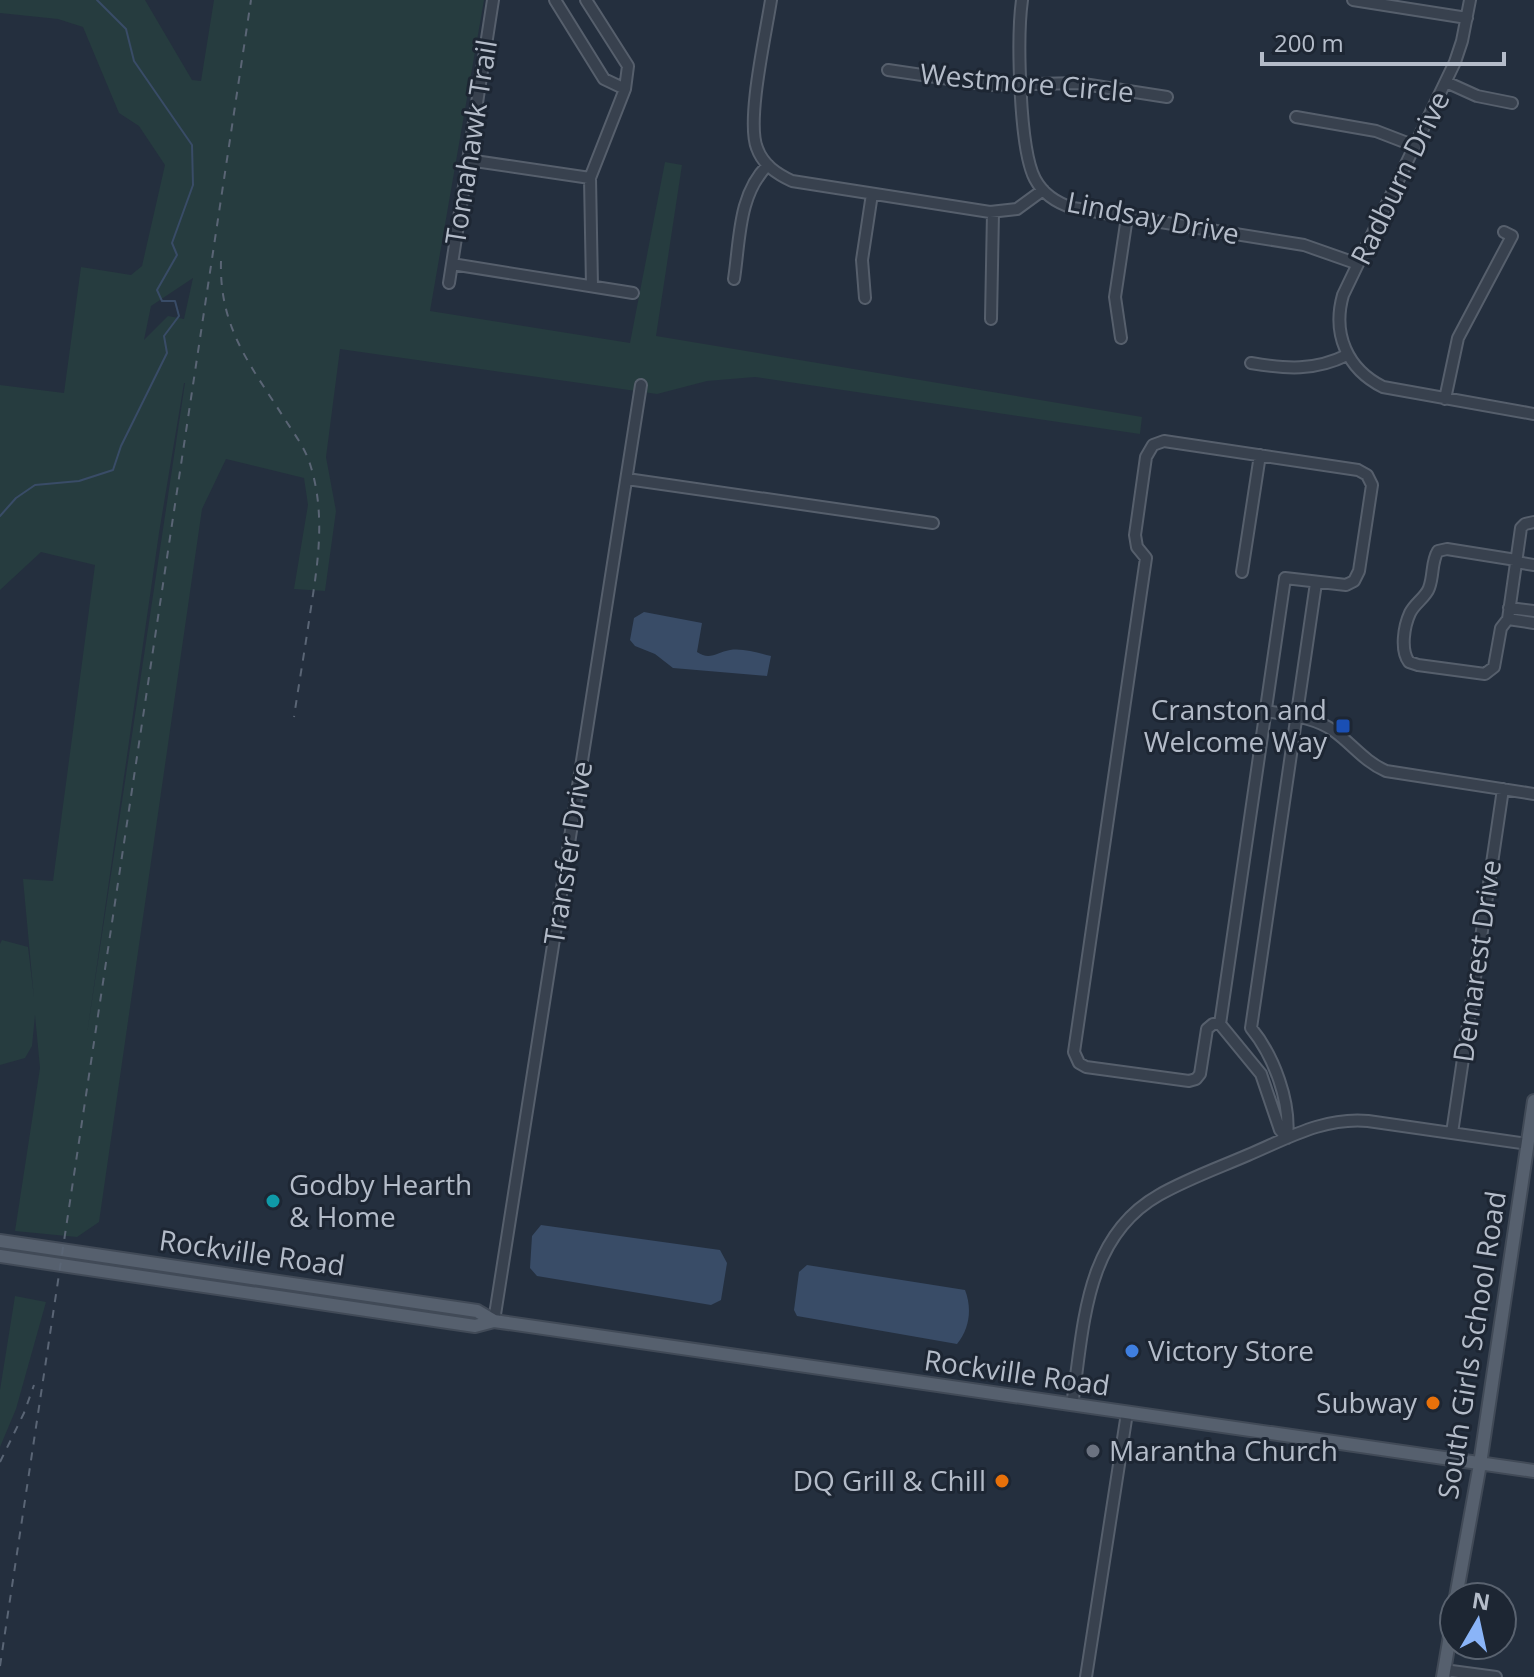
<svg xmlns="http://www.w3.org/2000/svg" width="1534" height="1677" viewBox="0 0 1534 1677" font-family="'Open Sans',sans-serif">
<style>
.green{fill:#263c3f;fill-rule:evenodd}
.water{fill:#394c67}
.lines{fill:none;stroke-linecap:round;stroke-linejoin:round}
.stream{stroke:#394c67;stroke-width:2}
.minor-casing{stroke:#565f6c;stroke-width:14}
.major-casing{stroke:#414a57;stroke-width:16}
.minor{stroke:#38414e;stroke-width:10}
.major{stroke:#56606e;stroke-width:12}
.rail{stroke:#5a6575;stroke-width:2;stroke-dasharray:8 8;stroke-linecap:butt}
.transit-dot{fill:#1a4fb4;stroke:#1d2633;stroke-width:3}
.culture-dot{fill:#0f9aa8;stroke:#1d2633;stroke-width:3}
.shop-dot{fill:#3f7fe0;stroke:#1d2633;stroke-width:3}
.food-dot{fill:#e8710a;stroke:#1d2633;stroke-width:3}
.worship-dot{fill:#6b7280;stroke:#1d2633;stroke-width:3}
.labels{text-anchor:middle;stroke-width:6;stroke-linejoin:round;paint-order:stroke}
.street-label{font-size:28px;fill:#b4bcc9;stroke:#1d2633}
.poi-label{font-size:28px;fill:#b4bcc9;stroke:#1d2633;text-anchor:end}
</style>
<rect width="100%" height="100%" fill="#242f3e"/>
<path class="green" d="M0,0h145l47,80 9,1 13,-81h270l-54,311 200,32 35,-181 17,3 -26,171 486,81 -2,17 -385,-57 -48,4 -50,13 -317,-45 -14,108 10,54 -11,80 -31,-2 14,-84 -4,-27 -78,-19 -24,50 -103,713 -22,15 -62,-6 25,-163 -5,-53 -3,31 -7,12 -25,7v-121l2,-4 26,7 6,51 -11,-119 30,2 42,-316 -54,-13 -41,38v-205l64,8 17,-126 50,8 11,-9 23,-101 -26,-39 -20,-13 -36,-86 -25,-8 -58,-6zM193,278l-9,41 -16,-3 -24,24 7,-34zM184,383h1l-98,651 72,-501z
M15,1296l31,6 -30,107 -16,38v-57z"/>
<path class="water" d="M644,612l58,11 -5,29c13,9 20,0 33,-2 13,-2 28,3 41,6l-4,20 -94,-8 -18,-14 -20,-8 -5,-6 4,-22z
M541,1225l179,25 7,13 -6,37 -10,5 -174,-29 -7,-8 2,-32z
M807,1265l158,25c7,18 5,38 -8,54l-160,-28 -3,-6 5,-38z"/>
<g class="lines">
<path class="stream" d="M0,516l16,-18 19,-13 44,-4 34,-11 8,-24 46,-93 -3,-17 15,-20 -4,-15h-13l-5,-11 20,-35 -5,-12 21,-58 -1,-40 -58,-84 -8,-32 -29,-29"/>
<g class="minor-casing">
<path id="minor" d="M555,0l49,79 21,10
M586,0l42,66 -3,23 -35,89 2,108
M771,0c-5,33 -25,121 -14,148 6,17 20,26 35,33l198,31 27,-3 26,-19
M1022,0c-5,36 -3,149 13,179 8,15 22,24 38,29l231,37 54,19
M1353,0l114,18
M1470,0l-8,41 -7,21 -112,233c-11,39 4,74 40,92l151,27
M888,70l102,15 87,-2 90,14
M1446,82l31,14 35,7
M1296,117l80,14 39,15
M468,160l122,18
M452,264l181,29
M734,279c6,-39 4,-85 34,-114
M449,283l44,-283
M865,298l-3,-38 10,-66
M991,319l2,-107
M1121,338l-6,-41 12,-80
M1251,363c35,6 64,8 96,-8
M1445,399l13,-61 54,-102 -8,-4
M1164,441l194,29 9,5 5,10 -13,86 -5,10 -8,4 -61,-7 -65,446h-7l-6,5 -7,45 -4,5 -7,2 -103,-14 -7,-4 -5,-11 72,-494 -9,-11 -2,-12 11,-78 7,-12z
M627,479l306,44
M1516,560l-69,-11 -9,2c-7,11 -4,24 -9,37 -3,9 -14,15 -19,25 -6,13 -10,37 -1,49l9,3 67,9 9,-7 7,-39 7,-9 13,-91 4,-4 9,-2
M1516,562l18,3
M1242,572l18,-117
M1509,608l25,3
M1508,619l26,4
M1266,711c22,4 49,6 68,20 18,13 31,31 52,40l148,23
M1220,1024l41,50 19,56 7,8
M1452,1133l51,-344
M1287,1138c4,-36 -13,-82 -36,-110l65,-445
M494,1321l147,-936
M1072,1405c12,-76 11,-167 87,-210 28,-16 59,-27 89,-40 40,-17 76,-38 120,-34l160,23
M1444,1670l52,7
M1086,1677l41,-264"/>
</g>
<g class="major-casing">
<path id="major" d="M0,1241l477,70 17,10
M0,1256l475,70 19,-5 1040,150
M1456,1597l24,-133 54,-363
M1443,1677l11,-65"/>
</g>
<use href="#minor" class="minor"/>
<use href="#major" class="major"/>
<path class="rail" d="M221,261c-2,68 31,106 65,160 9,14 19,27 24,43 16,50 8,99 0,150 -5,35 -11,69 -16,103
M0,1462l24,-49 10,-28
M0,1666l251,-1666"/>
</g>
<rect class="transit-dot" x="1335" y="718" width="16" height="16" rx="4"/>
<circle class="culture-dot" cx="273" cy="1201" r="8"/>
<circle class="shop-dot" cx="1132" cy="1351" r="8"/>
<g class="food-dot">
<circle cx="1433" cy="1403" r="8"/>
<circle cx="1002" cy="1481" r="8"/>
</g>
<circle class="worship-dot" cx="1093" cy="1451" r="8"/>
<g class="labels">
<g class="street-label">
<text transform="translate(1027 83) rotate(5)" y="10">Westmore Circle</text>
<text transform="translate(471 142) rotate(-81)" y="10">Tomahawk Trail</text>
<text transform="translate(1400 178) rotate(-64)" y="10">Radburn Drive</text>
<text transform="translate(1153 218) rotate(11)" y="10">Lindsay Drive</text>
<text transform="translate(568 853) rotate(-81)" y="10">Transfer Drive</text>
<text transform="translate(1477 961) rotate(-82)" y="10">Demarest Drive</text>
<text transform="translate(252 1253) rotate(8)" y="10">Rockville Road</text>
<text transform="translate(1472 1345) rotate(-81)" y="10">South Girls School Road</text>
<text transform="translate(1017 1373) rotate(8)" y="10">Rockville Road</text>
</g>
<g class="poi-label">
<text x="1327" y="720">Cranston and<tspan x="1327" dy="32">Welcome Way</tspan></text>
<text x="289" y="1195" text-anchor="start">Godby Hearth<tspan x="289" dy="32">&amp; Home</tspan></text>
<text x="1148" y="1361" text-anchor="start">Victory Store</text>
<text x="1417" y="1413">Subway</text>
<text x="1109" y="1461" text-anchor="start">Marantha Church</text>
<text x="986" y="1491">DQ Grill &amp; Chill</text>
</g>
</g>
<g transform="translate(1478 1621) rotate(9)"><circle r="38" fill="#1d2633" stroke="#59626f" stroke-width="2"/>
<path d="M0-6L14 30L0 20L-14 30Z" fill="#8ab4f8"/>
<text y="-12" font-size="22" font-weight="bold" text-anchor="middle" fill="#b4bcc9">N</text>
</g>
<path d="M1262 52v12h242v-12" fill="none" stroke="#b4bcc9" stroke-width="4"/>
<text x="1274" y="52" font-size="24" fill="#b4bcc9" stroke="#1d2633" stroke-width="6" paint-order="stroke">200 m</text>
</svg>
